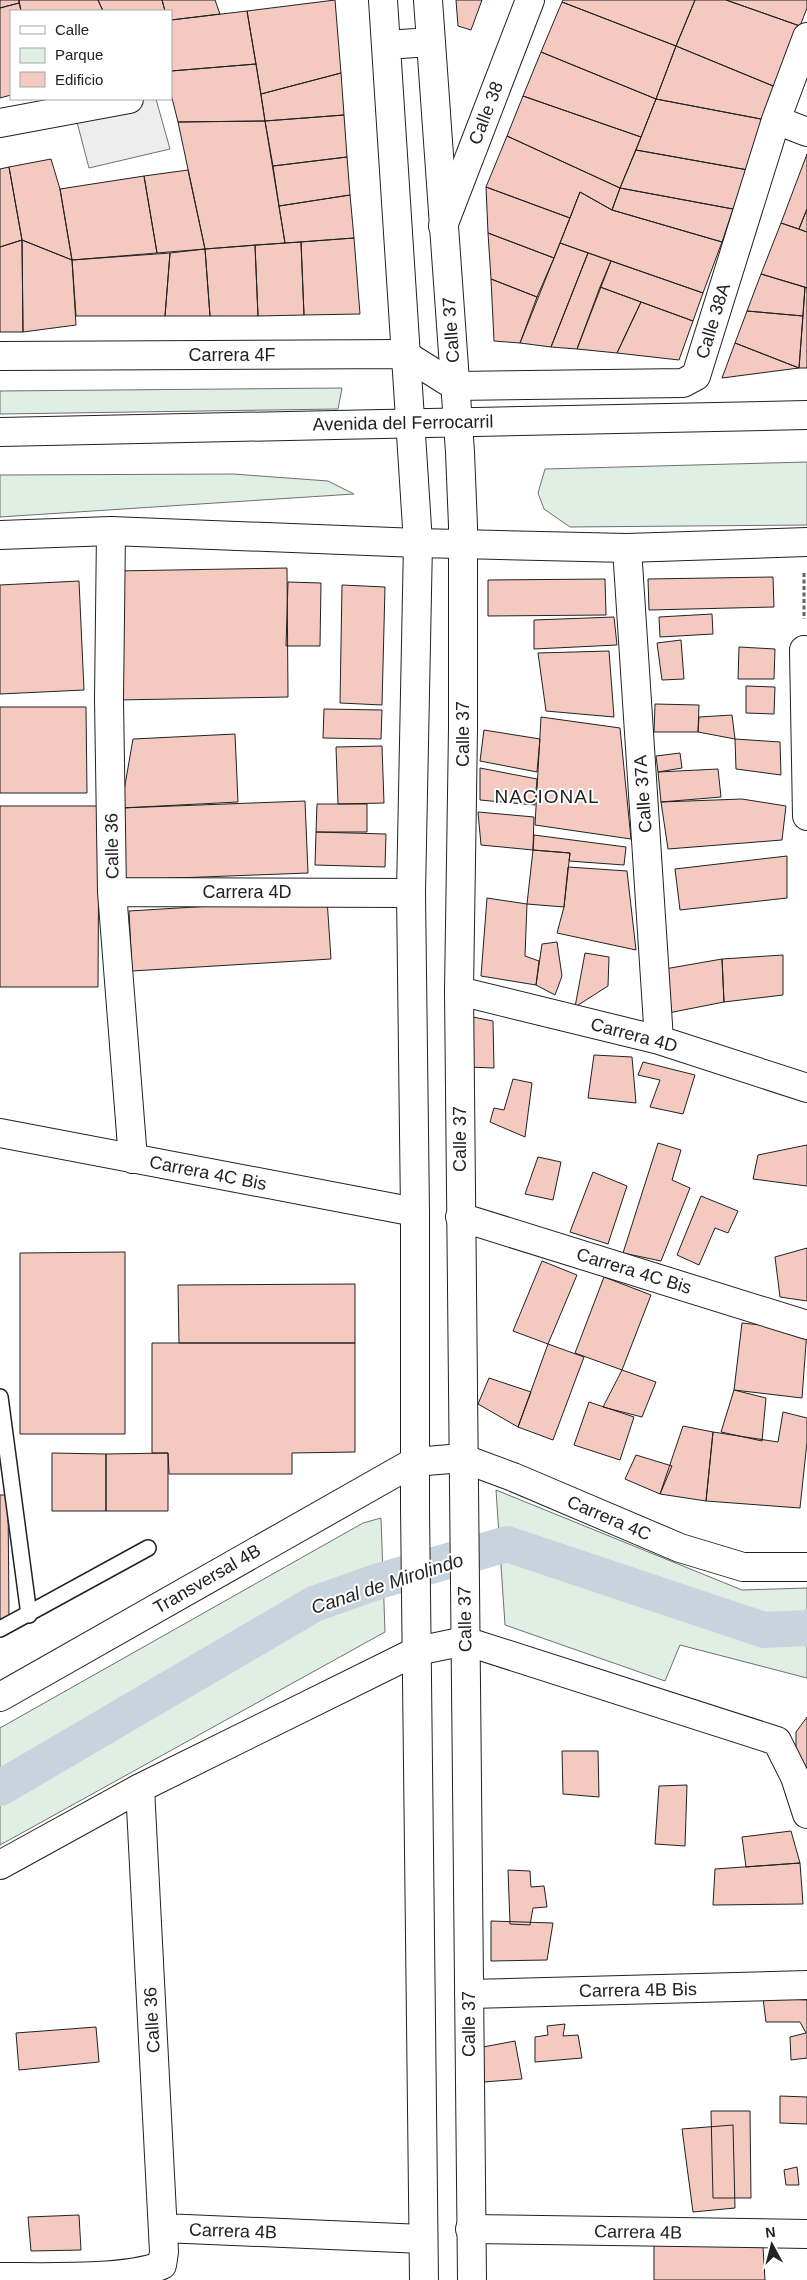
<svg xmlns="http://www.w3.org/2000/svg" width="807" height="2280" viewBox="0 0 807 2280" font-family="Helvetica,sans-serif">
<style>
.green{fill:#e0efe3;stroke:#6f6f6f}
.parking{fill:#ededed;stroke:#6f6f6f}
.lines{fill:none;stroke-linecap:round;stroke-linejoin:round}
.canal{stroke:#c7d3dd;stroke-width:36}
.building{fill:#f3c9c0;stroke:#222}
.service-casing{stroke:#222;stroke-width:18}
.minor-casing{stroke:#222;stroke-width:30}
.secondary-casing{stroke:#222;stroke-width:30}
.primary-casing{stroke:#222;stroke-width:30}
.path{stroke:#646464;stroke-width:3;stroke-dasharray:4 2.5;stroke-linecap:butt}
.service{stroke:#fff;stroke-width:15}
.minor{stroke:#fff;stroke-width:28}
.secondary{stroke:#fff;stroke-width:28}
.primary{stroke:#fff;stroke-width:28}
.labels{text-anchor:middle;stroke-width:4;stroke-linejoin:round;paint-order:stroke}
.street-label{font-size:18px;fill:#222;stroke:#fff}
.neighbourhood-label{font-size:19px;letter-spacing:1px;fill:#222;stroke:#fff}
.water-label{font-size:19px;font-style:italic;fill:#222;stroke:#fff}
</style>
<rect width="100%" height="100%" fill="#fff"/>
<path class="green" d="M342,388l-4,21 -338,5v-23z
M807,462v63l-237,2 -26,-18 -6,-16 7,-24z
M233,474l95,7 26,13 -354,23v-42z
M496,1490l246,100 65,-2v90l-127,-33 -15,36 -160,-56z
M381,1518l4,114 -385,213v-117l363,-205z"/>
<path class="parking" d="M71,99h85l14,50 -81,19z"/>
<g class="lines">
<path class="canal" d="M0,1788l314,-184 65,-23 128,-37 257,86 43,-2"/>
</g>
<path class="building" d="M0,0h19v3l-19,5z
M19,0h79l5,11h-82z
M98,0h64l3,11h-62z
M162,0h53l5,14 -49,6v-9h-6z
M335,0l6,73 -80,21 -14,-83z
M456,0h26l-11,30 -13,-4z
M563,0h132l-19,46 -114,-44z
M695,0h31l74,26 -22,62 -102,-42z
M726,0h81v8l-7,18z
M562,2l114,44 -20,53 -115,-47z
M19,3l2,8h-10v84l-11,3v-90z
M247,11l9,53 -85,7v-51z
M676,46l102,42 -12,32 -110,-21z
M541,52l115,47 -15,38 -118,-41z
M256,64l9,57 -87,1 -7,-28v-23z
M341,73l3,42 -79,6 -4,-27z
M523,96l118,41 -21,51 -113,-52z
M656,99l110,21 -18,50 -112,-20z
M344,115l3,42 -74,9 -8,-45z
M265,121l20,122 -80,6 -27,-127z
M507,136l113,52 -8,22 -32,-18 -10,26 -84,-31z
M636,150l112,20 -15,39 -113,-21z
M807,154v55l-8,20 -18,-6z
M347,157l3,38 -71,11 -6,-40z
M51,159l9,30 12,71 -50,-20 -13,-73z
M9,167l13,73 -22,7v-78z
M188,170l17,79 -48,4 -13,-77z
M144,176l13,77 -85,7 -12,-71z
M486,187l84,31 -16,40 -66,-25z
M620,188l113,21 -11,33 -110,-32z
M580,192l32,18 110,32 -19,51 -143,-50z
M350,195l4,43 -69,5 -6,-37z
M807,209v23l-8,-3z
M781,223l26,9v56l-46,-14z
M488,233l66,25 -17,39 -46,-18z
M354,238l6,76 -56,1 -3,-73z
M22,240l1,92h-23v-85z
M22,240l50,20 4,65 -53,7z
M301,242l3,73 -46,1 -3,-71z
M560,243l28,10 -37,94 -31,-4z
M255,245l3,71h-48l-5,-67z
M205,249l5,67h-45l5,-63z
M170,253l-5,63h-89l-4,-56z
M588,253l23,8 -34,88 -26,-2z
M611,261l92,32 -10,28 -93,-34z
M761,274l44,13 -2,29 -56,-5z
M491,279l46,18 -17,46 -26,-2z
M600,287l41,15 -24,51 -40,-4z
M805,287l2,1v80h-8z
M641,302l52,19 -14,39 -62,-7z
M747,311l56,5 -4,52 -64,-25z
M735,343l64,25 -77,10z
M287,568l1,129 -171,3 -1,-129z
M773,577l1,30 -125,3 -1,-31z
M605,579l1,36 -118,1v-36z
M79,581l5,109 -84,4v-109z
M288,582l33,1 -1,63h-34z
M342,585l43,2 -3,118 -42,-2z
M712,614l1,20 -53,3 -1,-20z
M614,617l3,28 -83,4v-29z
M681,640l3,39 -22,1 -5,-37z
M739,647l36,2 -1,30h-36z
M609,651l5,66 -68,-6 -8,-58z
M746,686l29,1 -1,27 -28,-1z
M655,704l44,1 -1,27h-44z
M0,707h86l1,86h-87z
M324,709l58,1 -1,29 -58,-1z
M732,715l3,24 -37,-7 1,-15z
M541,717l79,11 11,111 -96,-14z
M484,730l56,9 -3,33 -57,-11z
M235,734l3,68 -117,6 12,-69z
M735,739l45,3 1,33 -45,-6z
M382,746l2,57 -46,1 -2,-57z
M680,753l2,15 -24,4 -2,-16z
M480,768l57,11 -2,26 -55,-5z
M718,769l3,28 -60,5 -3,-30z
M742,799l44,7 -4,34 -114,9 -7,-47z
M305,801l3,72 -185,7 -2,-72z
M317,804h50v28h-51z
M0,806h99l-1,181h-98z
M478,812l56,5 -1,33 -52,-5z
M316,832l70,2 -1,33 -70,-2z
M534,835l92,12 -2,18 -55,-4 1,-8 -37,-3z
M533,850l37,3 -6,54 -37,-3z
M787,856v42l-107,12 -5,-41z
M568,867l59,4 9,79 -79,-17 7,-26z
M487,898l40,6 -2,52 14,5 -3,24 -55,-9z
M327,899l4,60 -199,12 -3,-60z
M557,942l5,34 -7,19 -19,-10 6,-41z
M585,953l24,4 -1,29 -33,21z
M783,955v40l-59,7 -2,-43z
M722,959l2,43 -66,13 1,-45z
M463,1015l30,6 1,47 -27,-1z
M594,1055l38,2 4,46 -48,-5z
M643,1062l52,13 -12,39 -33,-7 10,-27 -22,-5z
M513,1079l19,4 -7,54 -35,-15 4,-14 10,2z
M658,1143l23,7 -9,30 18,8 -29,73 -38,-8z
M807,1145v41l-54,-7 5,-24z
M538,1157l23,5 -8,38 -28,-6z
M593,1172l34,14 -19,58 -38,-12z
M701,1196l37,15 -10,22 -13,-5 -16,37 -22,-10z
M807,1248v53l-27,-4 -5,-40z
M125,1252v182h-105v-181z
M542,1261l35,14 -29,69 -35,-13z
M604,1277l47,18 -29,75 -47,-17z
M355,1284v59h-176l-1,-58z
M742,1323l65,7 -5,68 -68,-8z
M152,1343h203v109l-63,1v21h-123l-1,-21h-16z
M548,1344l36,13 -31,83 -35,-13z
M622,1370l34,12 -14,35 -39,-10z
M489,1378l42,14 -13,35 -40,-23z
M734,1390l32,8 -4,43 -41,-9z
M589,1402l45,15 -14,43 -46,-15z
M783,1412l24,6v24l-7,66 -94,-7 7,-69 65,10z
M683,1426l30,6 -7,69 -46,-7z
M52,1453l54,1v57h-54z
M168,1453v58h-62v-57z
M636,1455l36,11 -12,28 -35,-15z
M0,1495h8l1,124h-9z
M807,1717v50l-11,4v-39z
M562,1751h36l1,46 -36,-3z
M687,1785l-2,61 -30,-2 4,-58z
M791,1831l9,32 -54,4 -4,-30z
M800,1863l3,41 -90,1 2,-36z
M508,1870l22,1 1,16 13,-1 3,21 -14,1 -3,17 -20,-1z
M491,1921l62,2 -6,37 -56,1z
M763,1998l44,2v58l-16,2 -1,-23 16,-4 -6,-11h-34z
M565,2024l-2,12 15,-1 4,23 -47,4v-25l13,-2 -1,-9z
M96,2027l3,35 -80,8 -3,-37z
M515,2041l7,38 -38,3 -1,-35z
M780,2096l27,1v27l-27,-1z
M711,2111h39l1,87h-38z
M733,2125l2,83 -42,4 -11,-83z
M797,2167l2,18h-13l-2,-15z
M79,2215l2,35 -50,1 -3,-34z
M654,2243l109,4 2,33h-111z"/>
<g class="lines">
<g class="service-casing">
<path id="service" d="M0,1397l29,218
M0,1629l148,-81"/>
</g>
<g class="minor-casing">
<path id="minor" d="M776,120l31,12
M0,123l129,-24
M443,226l87,-226
M0,356l404,-2 51,32 228,-3 13,-7 80,-256 31,-83
M111,531l-2,168 3,193 21,267
M627,548l32,492
M804,650l3,166
M112,892l299,1
M459,991l200,49 148,48
M0,1133l415,79
M460,1217l347,108
M0,1697l414,-235 48,-4 51,19 167,71 63,19h64
M0,1865l140,-77 277,-137 48,-10 312,100 18,36 12,37
M469,1994l338,-9
M163,2228l260,11
M470,2229l337,5
M0,2277c43,0 128,3 162,-12l2,-13 -24,-464"/>
</g>
<g class="secondary-casing">
<path id="secondary" d="M383,0l35,543 -7,350 4,319v296l9,772
M428,0l32,452 3,74v203l-4,262 13,1289
M386,45l45,-3"/>
</g>
<g class="primary-casing">
<path id="primary" d="M0,432l807,-17
M0,535l111,-4 307,12 209,5 180,-6"/>
</g>
<path class="path" d="M804,573v46"/>
<use href="#service" class="service"/>
<use href="#minor" class="minor"/>
<use href="#secondary" class="secondary"/>
<use href="#primary" class="primary"/>
</g>
<g class="labels">
<g class="street-label">
<text transform="translate(486 113) rotate(-69)" y="6">Calle 38</text>
<text transform="translate(713 321) rotate(-73)" y="6">Calle 38A</text>
<text transform="translate(451 330) rotate(-94)" y="6">Calle 37</text>
<text x="232" y="361">Carrera 4F</text>
<text transform="translate(403 423) rotate(-1)" y="6">Avenida del Ferrocarril</text>
<text transform="translate(463 734) rotate(-90)" y="6">Calle 37</text>
<text transform="translate(643 794) rotate(-94)" y="6">Calle 37A</text>
<text transform="translate(112 846) rotate(-91)" y="6">Calle 36</text>
<text x="247" y="898">Carrera 4D</text>
<text transform="translate(634 1035) rotate(15)" y="6">Carrera 4D</text>
<text transform="translate(460 1139) rotate(-90)" y="6">Calle 37</text>
<text transform="translate(208 1173) rotate(11)" y="6">Carrera 4C Bis</text>
<text transform="translate(634 1271) rotate(17)" y="6">Carrera 4C Bis</text>
<text transform="translate(609 1518) rotate(23)" y="6">Carrera 4C</text>
<text transform="translate(207 1579) rotate(-30)" y="6">Transversal 4B</text>
<text transform="translate(465 1619) rotate(-91)" y="6">Calle 37</text>
<text transform="translate(638 1990) rotate(-1)" y="6">Carrera 4B Bis</text>
<text transform="translate(152 2020) rotate(-93)" y="6">Calle 36</text>
<text transform="translate(469 2024) rotate(-90)" y="6">Calle 37</text>
<text transform="translate(233 2231) rotate(2)" y="6">Carrera 4B</text>
<text transform="translate(638 2232) rotate(1)" y="6">Carrera 4B</text>
</g>
<g class="neighbourhood-label">
<text x="547" y="803">NACIONAL</text>
</g>
<g class="water-label">
<text transform="translate(387 1583) rotate(-18)" y="7">Canal de Mirolindo</text>
</g>
</g>
<rect x="10" y="10" width="162" height="90" fill="#ffffff" stroke="#a7a7a7"/>
<rect x="20" y="26" width="25" height="8" fill="#ffffff" stroke="#a7a7a7"/>
<text x="55" y="35" font-size="15" fill="#222222">Calle</text>
<rect x="20" y="48" width="25" height="15" fill="#e0efe3" stroke="#a7a7a7"/>
<text x="55" y="60" font-size="15" fill="#222222">Parque</text>
<rect x="20" y="72" width="25" height="15" fill="#f3c9c0" stroke="#a7a7a7"/>
<text x="55" y="85" font-size="15" fill="#222222">Edificio</text>
<g transform="translate(772 2245) rotate(353)" stroke="#ffffff" stroke-width="4" paint-order="stroke">
<path d="M0-4L9 19L0 12L-9 19Z" fill="#222222"/>
<text y="-8" font-size="14" font-weight="bold" text-anchor="middle" fill="#222222">N</text>
</g>
</svg>
